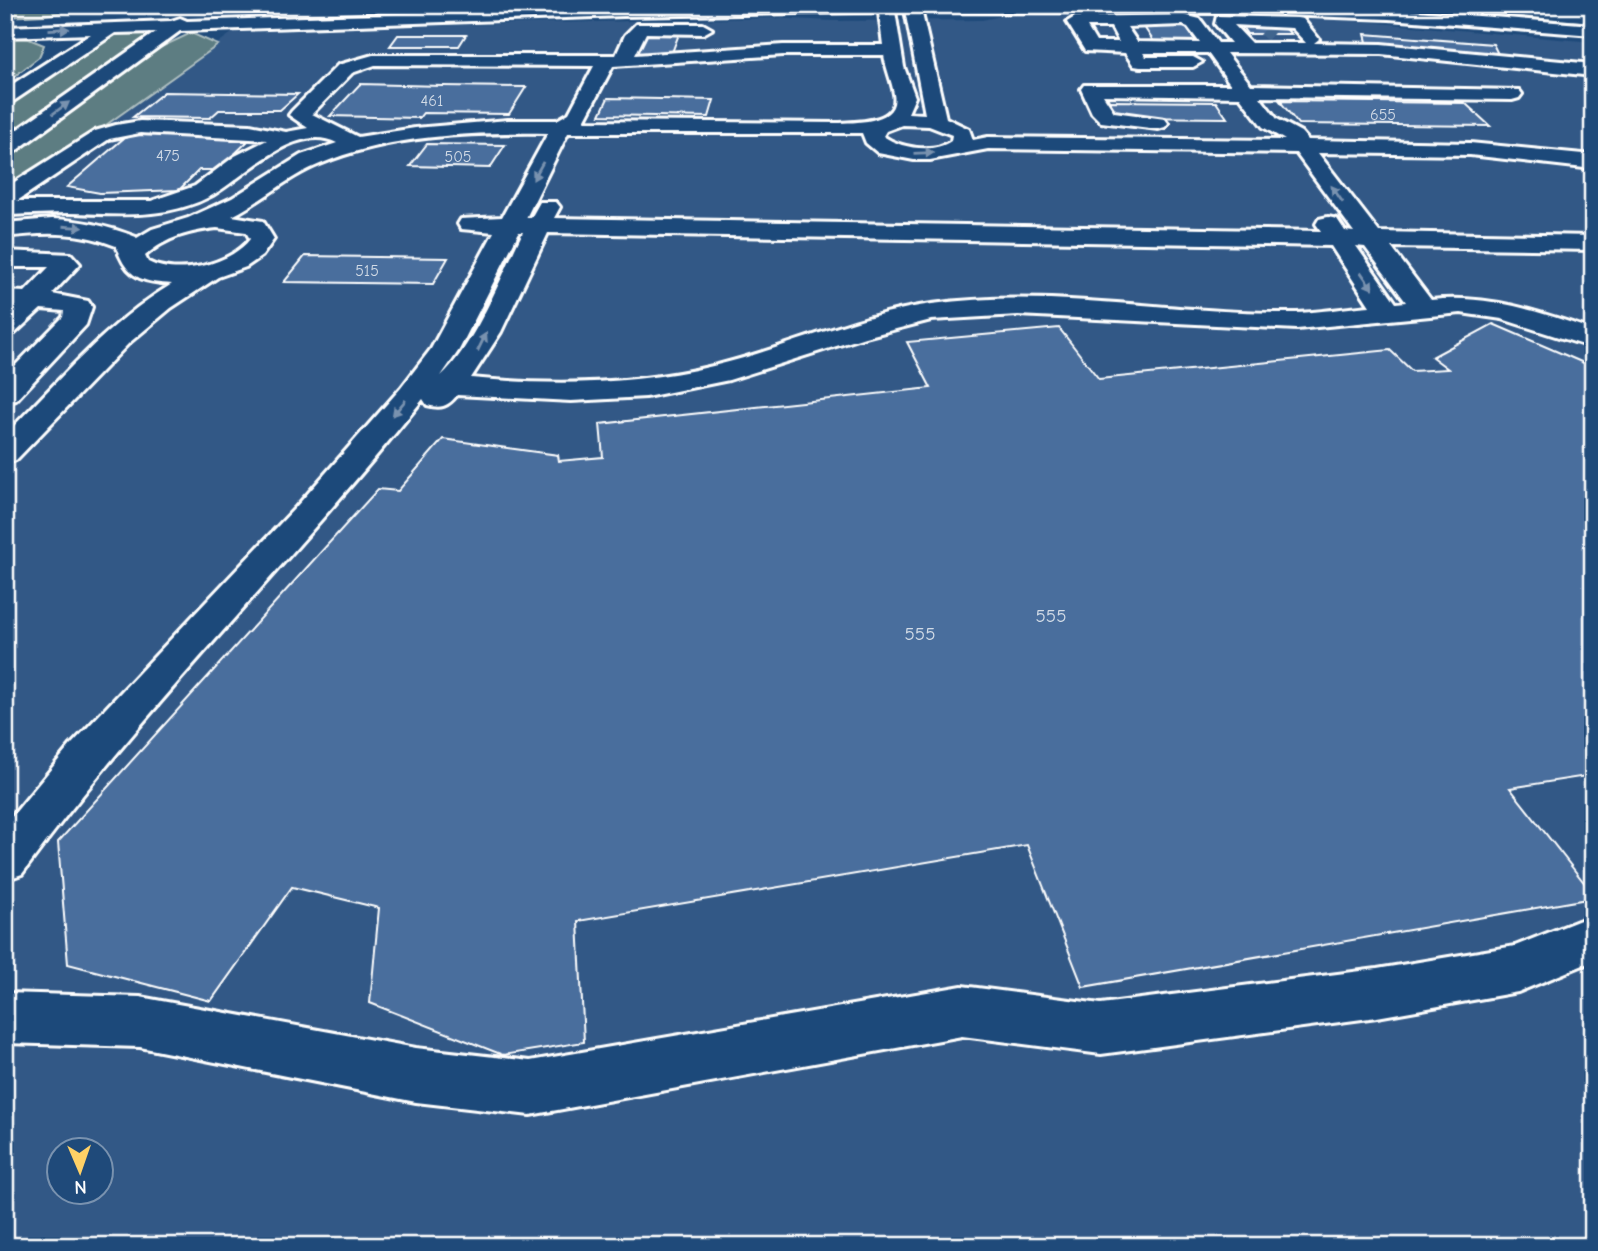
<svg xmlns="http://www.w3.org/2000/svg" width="1598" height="1251" viewBox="0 0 1598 1251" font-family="'Comic Neue',sans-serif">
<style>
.built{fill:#305886;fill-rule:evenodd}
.green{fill:#5d7d82;stroke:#aebec0;stroke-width:2}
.building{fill:#4a6e9d;stroke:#fff;stroke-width:2}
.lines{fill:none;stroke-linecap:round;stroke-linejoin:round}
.minor-tunnel{stroke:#41658e;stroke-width:18;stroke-dasharray:18 10;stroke-linecap:butt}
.minor-casing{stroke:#fff;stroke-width:6}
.major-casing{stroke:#fff;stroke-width:6}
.minor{fill:#1f4a7a;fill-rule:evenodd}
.major{fill:#1f4a7a;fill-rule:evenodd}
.oneway{fill:#7992af}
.labels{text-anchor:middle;stroke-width:6;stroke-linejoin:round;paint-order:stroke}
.far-number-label{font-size:16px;fill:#d2dbe6}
.number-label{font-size:19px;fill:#d2dbe6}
</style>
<rect width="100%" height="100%" fill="#1f4a7a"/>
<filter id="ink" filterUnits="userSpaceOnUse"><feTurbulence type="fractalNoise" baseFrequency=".0143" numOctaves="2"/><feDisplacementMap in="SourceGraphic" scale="14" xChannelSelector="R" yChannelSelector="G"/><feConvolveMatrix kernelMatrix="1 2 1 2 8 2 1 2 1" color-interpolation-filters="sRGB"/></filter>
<g filter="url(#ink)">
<path class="built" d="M1015,13l309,5 269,24v1204h-1588v-1049l231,-167 536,-12 60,3 150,-1zM60,1150h42v42h-42z"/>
<path class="green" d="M5,5h107l-67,10 -40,2z
M1262,5h108l223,18v6l-40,-8z
M177,25l-56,41 70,-33 27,12 -213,152v-99l108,-71z
M5,37l24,2 15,6 -5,12 -34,27z"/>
<path class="building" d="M1140,21h42l15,22 -43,-1z
M1242,27l43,1 6,6h-44z
M644,33l35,1 -8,21h-37z
M1365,34l128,10 6,12 -131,-10z
M398,35h68l-7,11h-69z
M360,84l83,2 83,1 -17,27 -86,-1 -4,5 -89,-2z
M164,92l134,2 -18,16h-61l-9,8 -77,-1z
M608,98l106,2 -5,17 -109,-2z
M1109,101l107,1 11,16 -110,-1z
M1280,101l185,2 25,23 -192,-2z
M131,132l107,2 -6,7h16l-30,29h-19l-20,20 -79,3 -33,-6z
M427,144l78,1 -15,23 -80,-2z
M305,256l143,2 -15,26 -149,-2z
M1493,324l100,43v408l-83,13 83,106v4l-510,89 -56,-142 -449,76 6,121 -81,13 -133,-52 9,-95 -87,-21 -81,114 -143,-37 -10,-122 320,-353 20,2 45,-52 115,16 1,6 44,-4 -3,-33 331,-36 -24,-46 152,-14 40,51 291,-29 22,21 36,-2 -16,-12z"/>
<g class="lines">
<path class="minor-tunnel" d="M1266,28l7,6"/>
<g class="minor-casing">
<path id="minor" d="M878,5h16l10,62 11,30 -7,16 17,1 -21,-109h16l26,113 23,11 4,11 15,-3 297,3 -22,-13 -23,-30 -137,-2 11,17 51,7 3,4 -3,4 -7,2 -57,-7 -9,-9 -11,-24 3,-4h147l-23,-32h-65l3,4h47l9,5 -9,5h-53l-6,-1 -9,-13 -40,-2 -18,-29 8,-5 109,-2 16,4 18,24h13l-16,-19 2,-8 80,2 6,1 16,20 -5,4 67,1 212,20v12l-212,-22 -155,-1 25,32 268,5 3,4 -3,4 -7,2 -252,-3 17,22 24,13 7,8 162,3 123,12v14l-123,-14 -152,-2 61,79 214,4v14l-202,-3 40,53c57,-6 109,12 162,30v18l-91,-29 -41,-6 -164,16 -279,-14 -87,5 -66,17 -136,43 -83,17 -75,4 -114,-6c-9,11 -15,14 -30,10l-4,-6c-130,162 -279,308 -401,475l-17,6v-55l66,-80 225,-238 105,-119 30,-39 63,-117 -33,-3 -3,-5 3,-5 41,-2 46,-84c-75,-1 -159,2 -228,31 -31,12 -58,37 -88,52l31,5 11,18 -12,17 -16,11 -28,10 -47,31 -42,35 -113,117 -11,3v-28c53,-53 103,-113 167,-151 -26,-2 -42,-4 -53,-30l13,-13 20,-12 36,-11 44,-20 69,-43 36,-12c-42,-22 -92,34 -126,53 -45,24 -93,18 -141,17 -20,0 -40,1 -59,2l-6,-1v-26l90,-57 21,-6 24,-4 110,4 36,7 22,-4 -19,-13 3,-4 46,-46 35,-10h243l9,-20 11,-11h67l9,5 -9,5 -57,-1 -11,22 148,-10h100zM1183,25l5,2 12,16 -63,-1 -10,-15zM1234,25l58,3 14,15h-55zM1087,27h24l8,15h-23zM783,55h101c2,14 8,26 10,39 6,30 -39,28 -57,29l-253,-2 29,-55zM375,65l219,1 -25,47 -12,7h-49l-93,8 -57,9 -46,-23 40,-41zM902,125l27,1 23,9 -1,6c-18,13 -51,7 -68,-5l3,-5zM140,133l127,7 -32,16 -40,30 -44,15h-134l92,-62zM568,133h294l4,10 12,10 36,7h16l58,-11 308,4 58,79 -9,-1 -8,-12 -9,-2 -9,2 -3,5 5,7 -767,-13 6,-11 -4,-5h-16l-9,16h-5zM217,228l29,4 4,7c-20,26 -73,38 -102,23l-3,-6c21,-19 45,-25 72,-28zM519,232h4c-20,41 -49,115 -82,144l18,-26zM548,233l783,13 39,60c-24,2 -49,6 -73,7 -121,2 -244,-26 -365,-9 -75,10 -146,45 -219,62 -79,19 -162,20 -242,12l30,-46zM1356,246l9,1 41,55 -10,1z
M5,251l66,3 9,10 -28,30 36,7 4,6 -6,18 -70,75 -11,3v-27l58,-59 1,-6 -23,-2 -26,24 -10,2v-23l6,-5h-6v-16l20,1 24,-25h-44z
M1593,915v46l-75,31 -141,25 -276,37 -139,-18 -432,79 -114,-13 -276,-55 -135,-4v-50l135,4 276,51 114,13 432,-75 139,18 276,-35 138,-23z"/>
</g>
<g class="major-casing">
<path id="major" d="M671,5h615l103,4 204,16v10l-204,-16 -162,-6 -315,-2 -288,5 -444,15 -167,122 -8,1v-16l151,-106 -41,1 -103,69 -7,2v-15l86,-55 -86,3v-10l166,-6 9,-3 7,3z
M52,219c29,1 56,7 84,18l9,17 -4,5 -9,3 -9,-3 -7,-13c-36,-15 -72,-14 -111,-9v-14z"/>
</g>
<use href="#minor" class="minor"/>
<use href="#major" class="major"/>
</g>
<defs><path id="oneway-solid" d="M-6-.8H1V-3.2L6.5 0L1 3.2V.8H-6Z" transform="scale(1.75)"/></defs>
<g class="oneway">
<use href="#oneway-solid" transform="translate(59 29) rotate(-3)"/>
<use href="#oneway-solid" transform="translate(61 108) rotate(-36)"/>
<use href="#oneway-solid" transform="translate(924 153) rotate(-2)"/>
<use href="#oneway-solid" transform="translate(538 171) rotate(119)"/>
<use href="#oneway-solid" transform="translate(1337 194) rotate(-125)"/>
<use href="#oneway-solid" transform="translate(73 227) rotate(4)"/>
<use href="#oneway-solid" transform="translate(1367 281) rotate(55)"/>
<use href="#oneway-solid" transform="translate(482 342) rotate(-64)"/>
<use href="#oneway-solid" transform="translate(399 408) rotate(130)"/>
</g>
</g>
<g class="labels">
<g class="far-number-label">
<text x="432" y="106">461</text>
<text x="1383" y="120">655</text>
<text x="168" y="161">475</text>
<text x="458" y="162">505</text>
<text x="367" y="276">515</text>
</g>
<g class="number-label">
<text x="1051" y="622">555</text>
<text x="920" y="640">555</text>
</g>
</g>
<rect width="1598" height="1251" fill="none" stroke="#1f4a7a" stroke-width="28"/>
<rect x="14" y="14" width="1570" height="1223" fill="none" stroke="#fff" stroke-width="2.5" filter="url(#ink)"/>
<g transform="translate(80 1171) rotate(178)"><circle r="33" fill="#1f4a7a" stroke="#7992af" stroke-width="2"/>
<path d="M0-5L12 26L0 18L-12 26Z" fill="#ffd166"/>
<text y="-10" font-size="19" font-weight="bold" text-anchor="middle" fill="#ffffff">N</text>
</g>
</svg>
